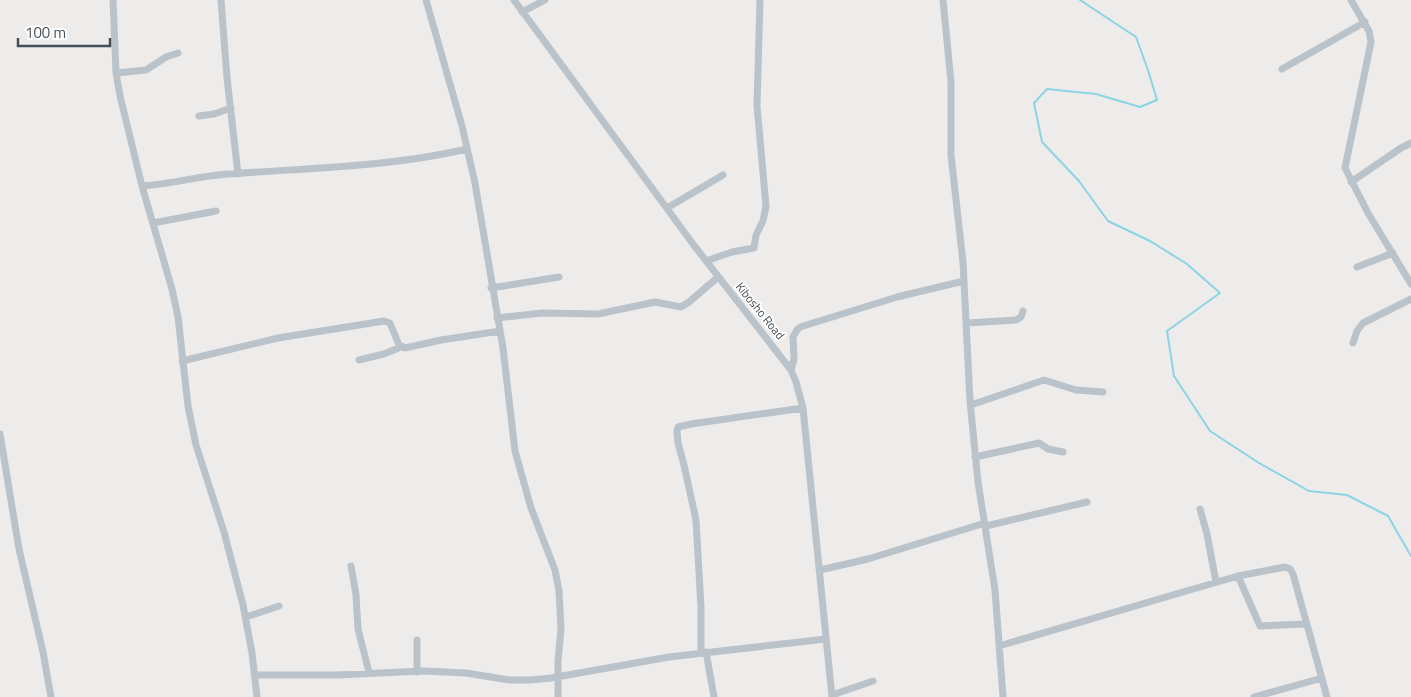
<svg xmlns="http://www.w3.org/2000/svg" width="1411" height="697" viewBox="0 0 1411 697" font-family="'Titillium Web',sans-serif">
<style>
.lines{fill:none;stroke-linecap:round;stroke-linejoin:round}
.stream{stroke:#8bd4e4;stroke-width:2}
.minor{stroke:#bac3ca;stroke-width:7}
.labels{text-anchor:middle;stroke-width:4;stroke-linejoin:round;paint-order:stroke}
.street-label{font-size:12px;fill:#454f57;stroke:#fff}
</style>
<rect width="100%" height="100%" fill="#eeebeb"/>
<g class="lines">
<path class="stream" d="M1080,0l56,37 12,33 9,30 -17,7 -44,-13 -49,-5 -13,14 8,39 37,39 29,40 42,20 37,23 33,29 -53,38 7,45 36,55 49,32 50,28 38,4 41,21 23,40"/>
<path class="minor" d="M113,0l3,73 4,23 22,90 30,103 6,28 10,89 8,39 28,87 19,73 9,48 5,44
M221,0l6,78 11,96
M426,0l36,126 13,57 28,165 12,103 16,57 24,62 4,21 2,38 -3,32v36
M514,0l179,244 98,126 5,12 7,26 29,289
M943,0l8,82v73l12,107 7,139 8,81 17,108 8,107
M1351,0l18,31 2,11 -26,126 23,45 43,71
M522,12l23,-12
M1282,69l83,-47
M116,73l30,-3 20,-13 12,-4
M199,116l15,-2 17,-6
M1351,182l50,-34 10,-5
M142,186c29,-2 57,-10 87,-12 79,-6 161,-7 238,-25
M667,208l56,-33
M153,223l63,-12
M706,261l26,-9 22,-4 2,-13 7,-14 3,-15 -9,-100 3,-106
M1357,267l36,-14
M491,288l68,-11
M497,318l45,-5 56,1 57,-12 26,5 8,-5 29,-25
M967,323l49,-3 5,-3 2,-6
M1353,343l4,-12 6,-8 48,-24
M359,360l25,-6 17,-7
M182,361l96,-23 106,-17 6,2 9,22 6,3 36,-8 59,-9
M791,370l3,-11 -1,-22 4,-7 3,-3 97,-30 67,-16
M971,405l73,-25 32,10 27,2
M0,434l19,115 24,103 8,45
M975,457l64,-14 9,6 15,3
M1200,509l7,25 9,48
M986,526l101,-24
M351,566l5,29 2,34 11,43
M820,570l48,-11 117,-36
M1238,576l22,50 46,-2
M246,617l33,-11
M999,646l184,-54 55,-16 47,-9 5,2 3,5 34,123
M701,652v-45l-5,-87 -12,-55 -6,-22 -1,-12 1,-4 13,-3 112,-16
M706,652l8,45
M417,672v-32
M255,675h82l86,-4 43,2 43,7h21l21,-2 118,-21 157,-18
M832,695l41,-14
M1254,697l68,-19"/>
</g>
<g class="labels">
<g class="street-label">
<text transform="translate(760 311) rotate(51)" y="4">Kibosho Road</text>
</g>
</g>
<path d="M18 38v8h92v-8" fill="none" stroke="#454f57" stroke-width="2.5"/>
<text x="25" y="38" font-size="15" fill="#454f57" stroke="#ffffff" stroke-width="4" paint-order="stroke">100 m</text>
</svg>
